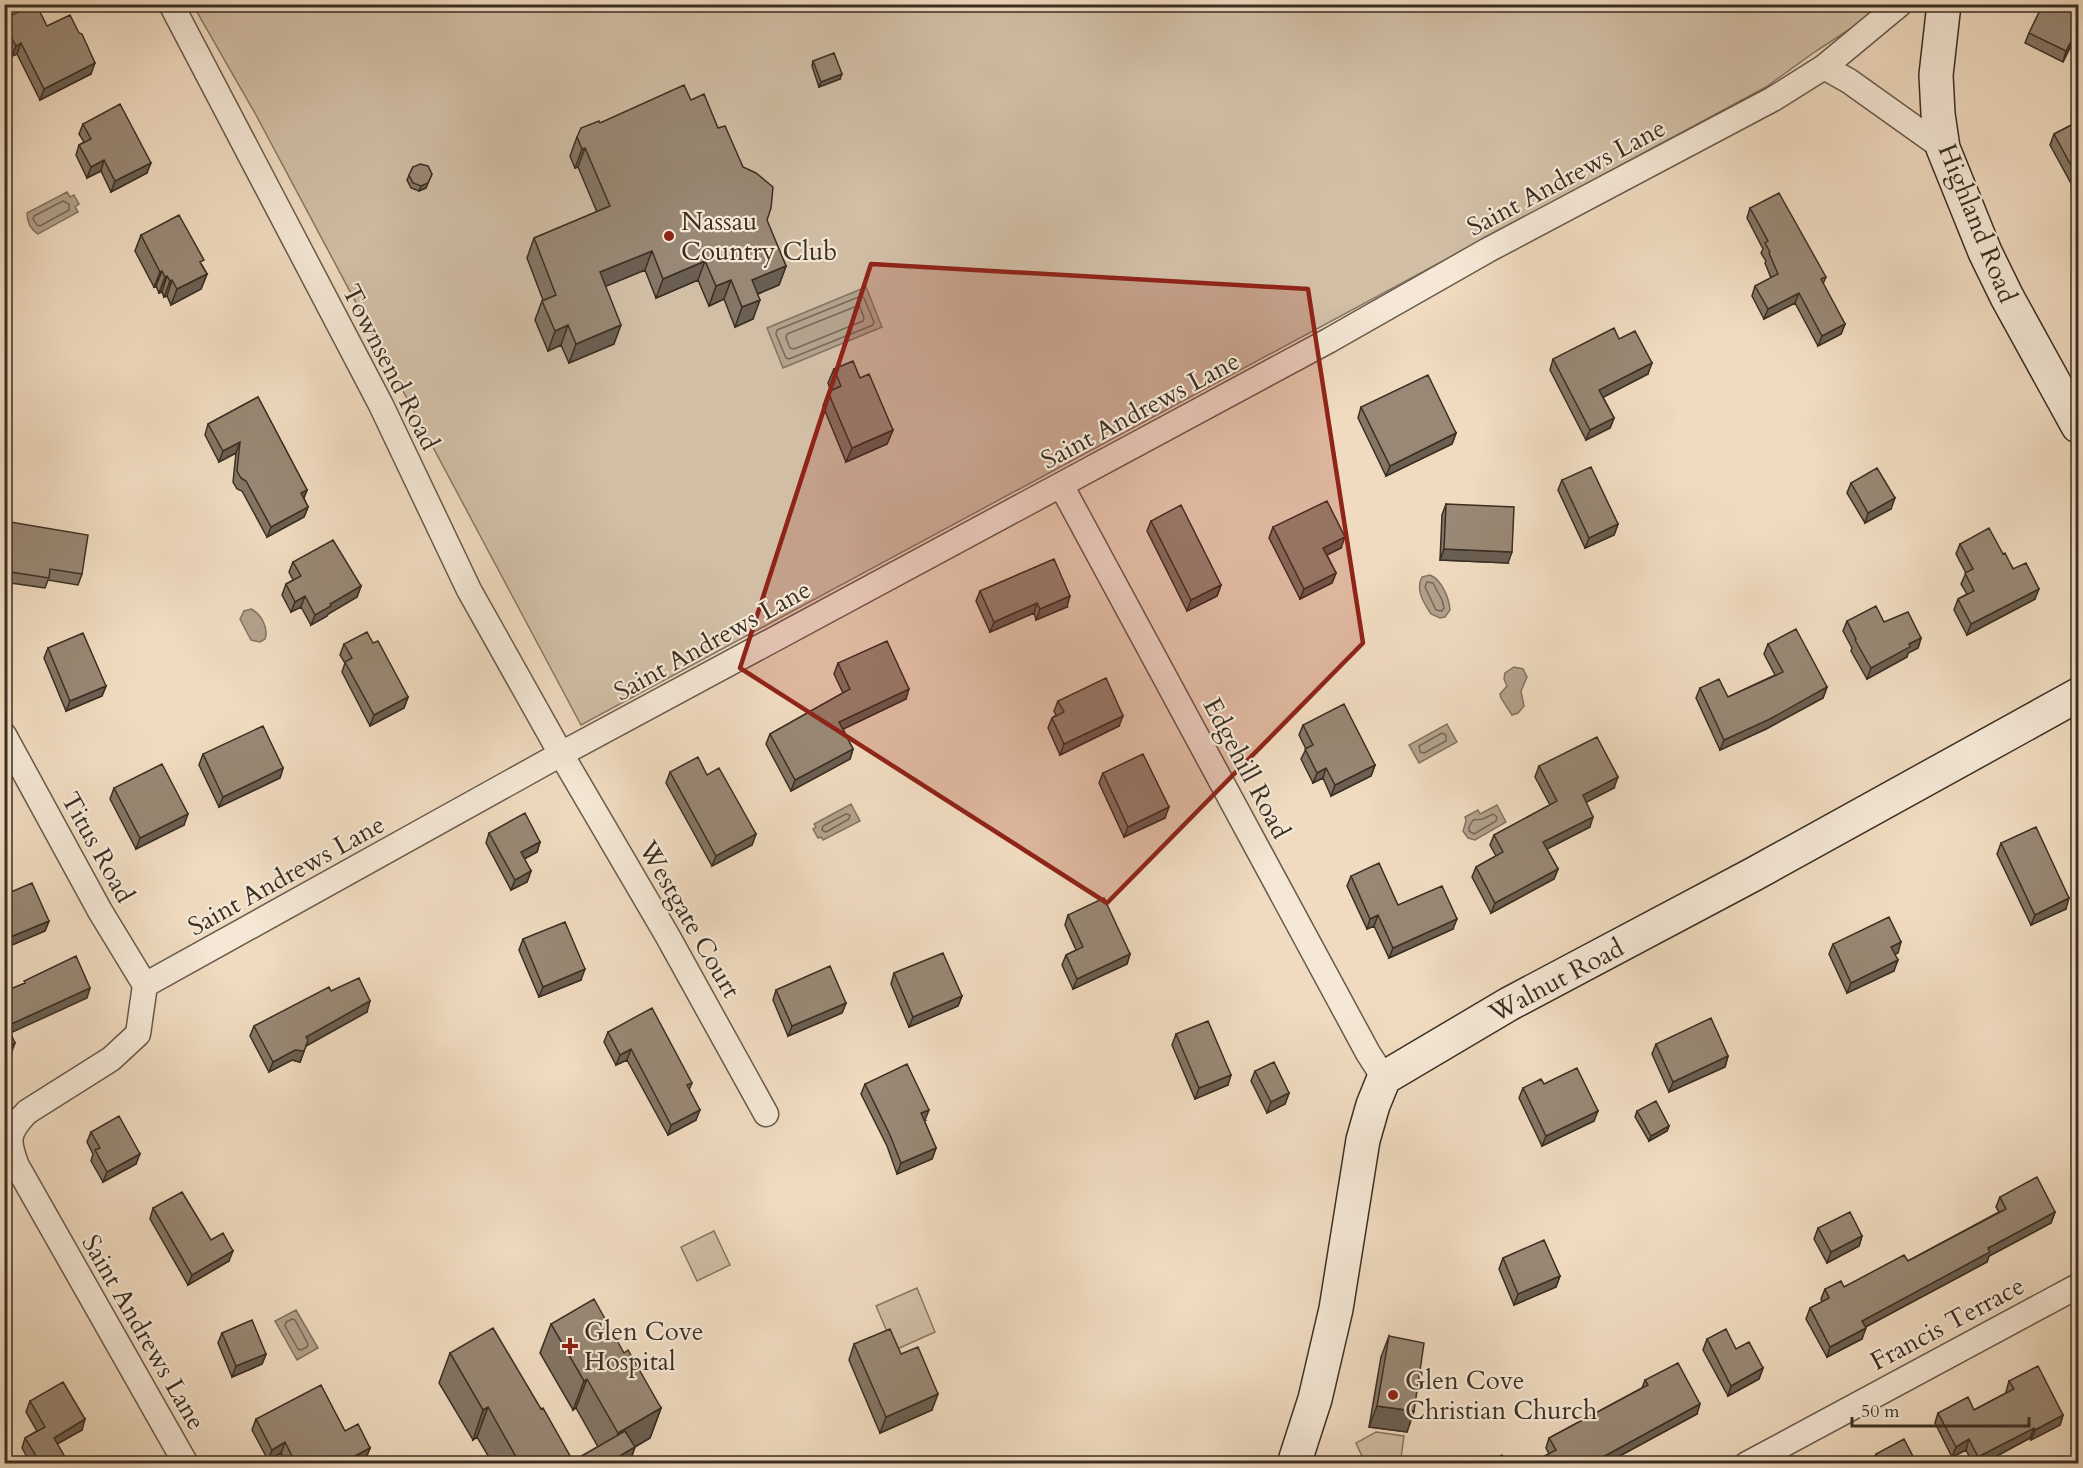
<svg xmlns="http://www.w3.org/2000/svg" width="2083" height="1468" viewBox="0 0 2083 1468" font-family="Cardo,serif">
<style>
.green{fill:#d1bea5;stroke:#867664;stroke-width:1.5}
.water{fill:#b2a18b;stroke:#827361;stroke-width:1.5}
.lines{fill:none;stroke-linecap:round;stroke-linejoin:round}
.shore{stroke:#766857;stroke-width:1.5}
.street-casing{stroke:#685a4a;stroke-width:27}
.secondary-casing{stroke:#3b2f23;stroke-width:36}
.street{stroke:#f5e8d6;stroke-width:24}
.secondary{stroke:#f5e8d6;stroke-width:33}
.wall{fill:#847565;stroke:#3b2f23;stroke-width:1.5}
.shaded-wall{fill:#6b5f52;stroke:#3b2f23;stroke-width:1.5}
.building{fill:#998875;stroke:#3b2f23;stroke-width:1.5}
.marked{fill:#8f2418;fill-opacity:0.2;stroke:#8f2418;stroke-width:4.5;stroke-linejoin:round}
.poi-dot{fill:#8f2418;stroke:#f5e8d6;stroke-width:2}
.labels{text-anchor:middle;stroke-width:4.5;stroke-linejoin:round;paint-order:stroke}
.street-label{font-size:26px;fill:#3b2f23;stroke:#f5e8d6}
.poi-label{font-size:26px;fill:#3b2f23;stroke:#f5e8d6;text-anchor:start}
</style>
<rect width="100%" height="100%" fill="#f0dbc0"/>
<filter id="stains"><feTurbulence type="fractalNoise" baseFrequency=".00333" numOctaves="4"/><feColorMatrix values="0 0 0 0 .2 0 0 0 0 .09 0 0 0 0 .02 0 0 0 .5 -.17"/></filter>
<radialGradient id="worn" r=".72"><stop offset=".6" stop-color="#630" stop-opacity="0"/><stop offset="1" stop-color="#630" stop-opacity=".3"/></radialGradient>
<path class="green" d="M1872,4l1,10 -57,37 -50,36 -1185,638 -325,-610 -63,-110z
M714,1231l16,34 -33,16 -16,-34z
M917,1288l18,44 -40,18 -19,-44z
M1376,1432l28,4 -3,22 -11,5h-25l-9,-20z"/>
<path class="water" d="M67,192l3,5 4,-2 5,9 -4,3 3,5 -40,22c-8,-5 -11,-12 -11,-21z
M866,287l16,40 -99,41 -16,-40z
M1430,575c12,5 19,23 20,35l-5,7 -5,1 -9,-4c-7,-11 -16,-24 -9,-37z
M251,609c10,5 18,19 14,30l-5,3 -9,-2 -11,-21 4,-8z
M1514,667l9,2 4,8 -6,14 3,15 -6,7 -6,2 -11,-17 -1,-4 7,-8 -3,-7 1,-6z
M1447,724l10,18 -38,21 -10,-18z
M851,804l9,17 -37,19 -2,-3 -3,1 -5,-9 3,-2 -2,-3z
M1497,805l9,17 -31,18 -7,-2 -5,-7 3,-10 -1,-4 13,-7 2,4z
M296,1310l22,38 -21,12 -22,-39z"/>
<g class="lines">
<path class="shore" d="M63,201l6,3v6l-29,16 -3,-1 -4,-6 1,-3z
M861,296l3,2 10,24 -1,3 -84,34 -3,-1 -10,-24 1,-4z
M857,306l3,1 4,11 -1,3 -69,28 -4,-1 -4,-10 1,-4z
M1427,582l6,1 9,17 2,8 -2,3 -6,-1 -11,-23z
M1442,733l4,2v6l-22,12 -4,-1 -1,-6z
M846,814l4,1 -1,4 -23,13 -4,-2 1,-4z
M1493,814l4,3 -1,4 -22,13 -5,-3v-4l4,-7 10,-1z
M292,1319l3,1 13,24 -1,3 -6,3 -3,-1 -13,-23 1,-4z"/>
<g class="street-casing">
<path id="street" d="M171,4l210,401 88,185 92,164 106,181 99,179
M1824,67l25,14 94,67
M1061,485l307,568 16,25
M4,735l96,176 45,74
M186,1464l-169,-298c-10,-26 -10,-33 10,-54l84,-53 27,-25 7,-49 416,-231 767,-413 160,-91 285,-151 51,-32 76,-63
M1747,1464l331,-178"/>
</g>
<g class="secondary-casing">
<path id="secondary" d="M1944,4l-8,71 2,39 5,34 42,104 22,45 71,129
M1294,1464l21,-65 21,-90 27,-169 10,-35 11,-27 125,-74 245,-130 324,-179"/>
</g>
<use href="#street" class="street"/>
<use href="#secondary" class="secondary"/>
</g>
<path class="wall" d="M2079,4v25l-16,33 -38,-19 4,-10z
M4,19l43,7 44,48 -51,26 -23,-46 -5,2 -8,-14z
M813,61l27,18 -21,8 -7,-21z
M691,100l27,28 25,39 43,99 -7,19 -21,9 -5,25 -18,8 -11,-28 -15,7 -11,-26 -42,18 -11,-28 -40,16 9,58 -45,19 -8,-18 -13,6 -13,-31 7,-19 1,-1 -16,-42 7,-20 63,-26 -19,-45 -3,1 -5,-12 7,-19 23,-14z
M2079,121v77l-29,-53 4,-11z
M83,124l64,49 -36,19 -10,-21 -14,7 -11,-23 3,-10 5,-3 -5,-8z
M413,167l13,21 -7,3 -8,-3 -4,-8z
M1750,208l76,69 -3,7 22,40 -4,10 -23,12 -23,-43 -31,16 -12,-23 3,-10 16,-8 -6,-15 1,-2 -5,-8 2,-4 -16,-31z
M141,235l61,30 5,9 -6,15 -30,16 -4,-9 -3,1 -2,-5 -3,1 -3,-7 -2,1 -19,-36z
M1619,339l29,35 -45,23 11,21 -4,10 -24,12 -36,-70 3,-11z
M834,369l26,9 33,52 -6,14 -41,18 -23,-56 5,-14 3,-1 -3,-8z
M258,397l49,93 -3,8 4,9 -4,10 -37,20 -25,-46 -5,-2 -4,-7 3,-29 -17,9 -14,-27 3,-11z
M1361,407l95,26 -4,11 -66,32 -28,-58z
M1562,480l56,44 -4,11 -29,13 -27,-58z
M1851,483l40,26 -26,14 -18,-30z
M1446,504l62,59 -68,-3 2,-45z
M4,521l78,53 -4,11 -30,-5 -3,8 -41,-6z
M1151,521l70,64 -4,11 -30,15 -40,-80z
M1273,527l68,21 -14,7 9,18 -4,10 -32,16 -31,-61z
M1960,544l43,10 32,45 -68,36 -13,-25 4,-11 9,-5 -6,-10 5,-11 -10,-19z
M293,562l68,24 -4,11 -29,17 -1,2 -16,9 -10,-18 -10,5 -9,-17 4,-11 7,-4 -4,-8z
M980,591l87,16 -31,13 -2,-7 -44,19 -14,-31z
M1847,621l37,1 37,16 -3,10 -10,5 -1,4 -40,22 -16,-28 1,-3 -9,-17z
M373,643l35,54 -4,11 -34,18 -28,-54 3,-9 -5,-8 4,-11z
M1768,644l59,43 -4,11 -57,31 -46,21 -24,-52 4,-10 28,9 47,-22 -11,-21z
M48,648l58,38 -4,10 -36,15 -22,-53z
M838,663l68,36 -63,30 10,20 -3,10 -59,32 -25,-47 4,-10 73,-41 -9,-19z
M1058,701l61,25 -59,29 -12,-27 4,-10 4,-3 -2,-4z
M1303,725l72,40 -4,11 -40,20 -8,-18 -10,5 -12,-24 5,-10 -7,-14z
M203,754l80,14 -3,10 -61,29 -20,-42z
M1539,766l75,22 -28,14 4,25 -43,22 11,20 -4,10 -63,34 -19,-36 4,-10 20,-11 -6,-11 4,-10 56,-30 -15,-28z
M670,772l37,3 49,59 -4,11 -40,21 -46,-83z
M1103,773l62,45 -41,19 -25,-54z
M114,788l70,37 -48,24 -26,-50z
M489,833l51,9 -3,10 -13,7 7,12 -4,11 -16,8 -25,-47z
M2001,843l65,66 -35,16 -34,-71z
M1351,876l47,29 55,24 -64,29 -15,-32 -7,3 -20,-43z
M4,895l45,26 -4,10 -40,17z
M1068,915l62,39 -3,10 -54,25 -11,-24 4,-10 10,-5 -11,-25z
M523,939l58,41 -42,17 -20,-47z
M1833,944l65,9 -3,1 -1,17 -47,22 -18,-39z
M894,973l68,23 -4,10 -49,21 -18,-43z
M776,990l70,13 -4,10 -54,23 -15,-36z
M331,991l36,21 -61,34 -6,16 -8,-2 -23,12 -19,-36 4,-10z
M608,1032l84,51 -3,7 7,30 -28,15 -41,-75 -11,5 -12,-23z
M1176,1034l52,51 -33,14 -23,-54z
M1656,1044l72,12 -3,11 -56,25 -17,-38z
M1255,1071l34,22 -4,11 -18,9 -16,-32z
M865,1084l60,36h-1l12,28 -4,11 -35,15 -10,-28 -26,-52z
M1544,1084l50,37 -52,25 -23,-48 4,-10z
M1637,1111l32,15 -2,5 -18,10 -14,-24z
M91,1132l45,32 -33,18 -12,-21 2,-7 -6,-12z
M2079,1166v14l-3,-6z
M2000,1197l55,15 -4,11 -62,33 -2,6 -122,65 -3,12 -35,18 -21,-38 4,-11 12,-6 -1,-3 4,-10 19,-2 64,-26 91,-49 -3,-5z
M153,1208l58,32 18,21 -41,24 -38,-66z
M1818,1228l44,8 -3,10 -32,17 -13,-24z
M1503,1258l57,18 -4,11 -42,18 -15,-36z
M551,1324l73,29 37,55 -11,30 -15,9 -6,17h-136l-16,-27 -4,3 -34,-57 11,-30 123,108 25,-14 -22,-39 -3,2 -33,-57z
M222,1333l44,21 -4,10 -30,13 -14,-34z
M1389,1336l25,75 -7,21 -38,-5 12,-70z
M1707,1339l29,10 27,19 -4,11 -31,17 -25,-46z
M2079,1339v22l-6,-11 4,-10z
M854,1344l78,66 -52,23 -31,-73z
M1645,1380l52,34 -92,50h-75l19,-10 -3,-6 3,-10 93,-50z
M2009,1381l54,34 -3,10 -29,15 -1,-2 -48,26h-9l-7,-14 -14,7 -17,-34 3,-10 36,-3 32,-17v-1z
M30,1401l52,29 -25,14 12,20h-38l-9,-16 3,-10 12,-7 -11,-19z
M256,1419l89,12 25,17 -4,10 -10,6h-69l-6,-11 -13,7 -16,-30z
M1876,1454l41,10h-45z"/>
<path class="shaded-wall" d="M2079,27v2l-16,33 3,-11z
M21,43l-4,11 -5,2 4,-10z
M95,63l-4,11 -51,26 4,-11z
M842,74l-2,5 -21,8 2,-5z
M585,148l-7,19 -3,1 7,-19z
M104,160l-3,11 -14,7 4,-11z
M151,163l-4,10 -36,19 4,-11z
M432,174l-6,14 -7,3 2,-5z
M652,251l-7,19 -53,22 8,-20z
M705,261l-7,19 -42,18 7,-19z
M786,266l-7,19 -34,14 7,-19z
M162,271l-6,15 -2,1 6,-15z
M207,274l-6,15 -30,16 6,-16z
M167,276l-5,16 -3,1 6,-16z
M172,280l-5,16 -3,1 6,-16z
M731,280l-7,19 -15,7 7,-20z
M1799,293l-4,10 -31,16 4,-10z
M760,300l-7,19 -18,8 7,-20z
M1845,324l-4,10 -23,12 4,-10z
M568,325l-7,20 -13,6 7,-20z
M621,325l-7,19 -45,19 7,-19z
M1652,363l-4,11 -52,27 3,-11z
M1614,418l-4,10 -24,12 4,-10z
M893,430l-6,14 -41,18 6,-14z
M1456,433l-4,11 -66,32 4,-10z
M240,442l-4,11 -17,9 4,-11z
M307,490l-4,10 -2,-7z
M1895,498l-4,11 -26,14 3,-10z
M308,507l-4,10 -37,20 4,-10z
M1618,524l-4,11 -29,13 4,-10z
M1345,537l-4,11 -21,10 3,-10z
M1444,549l68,3 -4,11 -68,-3z
M1336,573l-4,10 -32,16 4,-10z
M1221,585l-4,11 -30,15 4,-11z
M361,586l-4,11 -29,17 -1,2 -16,9 4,-10 15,-11z
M2039,589l-4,10 -68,36 4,-11z
M305,596l-4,11 -10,5 4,-10z
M1070,596l-3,11 -31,13 4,-11z
M1037,603l-3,10 -44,19 4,-10z
M1921,638l-3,10 -10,5 -1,4 -40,22 4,-11 38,-24z
M106,686l-4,10 -36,15 4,-10z
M1827,687l-4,11 -57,31 -46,21 4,-10z
M909,689l-3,10 -71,34 4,-11z
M408,697l-4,11 -34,18 4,-11z
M1123,716l-4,10 -59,29 4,-11z
M853,749l-3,10 -59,32 4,-11z
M1375,765l-4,11 -40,20 4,-11z
M283,768l-3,10 -61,29 4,-10z
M1326,768l-3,10 -10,5 4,-10z
M1618,777l-4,11 -35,18 4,-11z
M1169,807l-4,11 -41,19 4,-10z
M188,814l-4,11 -48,24 4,-11z
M1593,817l-3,10 -51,26 4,-11z
M756,834l-4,11 -40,21 4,-10z
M540,842l-3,10 -20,11 4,-11z
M1558,869l-4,10 -63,34 4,-10z
M531,871l-4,11 -16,8 4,-10z
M2069,898l-3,11 -35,16 4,-10z
M1378,915l-4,11 -7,3 3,-10z
M1457,919l-4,10 -64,29 4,-10z
M49,921l-4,10 -40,17 3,-10z
M1901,942l-3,11 -11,4 4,-10z
M1130,954l-3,10 -54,25 4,-10z
M1898,960l-4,11 -47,22 4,-10z
M585,969l-4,11 -42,17 4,-10z
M90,988l-3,10 -83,38 3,-10z
M962,996l-4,10 -49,21 4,-10z
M370,1001l-3,11 -65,36 4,-11z
M846,1003l-4,10 -54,23 4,-10z
M15,1043l-4,11 -7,3v-9z
M631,1049l-4,11 -11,5 4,-10z
M295,1050l9,1 -4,11 -8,-2 -23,12 4,-10z
M1728,1056l-3,11 -56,25 4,-10z
M1231,1075l-3,10 -33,14 4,-11z
M1289,1093l-4,11 -18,9 4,-11z
M700,1110l-4,10 -28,15 3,-10z
M929,1110l-4,10 -8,4 4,-11z
M1598,1111l-4,10 -52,25 4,-10z
M1669,1126l-2,5 -18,10 2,-5z
M936,1148l-4,11 -35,15 4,-11z
M140,1154l-4,10 -33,18 4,-10z
M2055,1212l-4,11 -62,33 -2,6 -129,69 4,-10 126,-73z
M1862,1236l-3,10 -32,17 4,-11z
M233,1251l-4,10 -41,24 4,-10z
M1560,1276l-4,11 -42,18 4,-11z
M1866,1328l-4,11 -35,18 3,-10z
M10,1334l-4,10 -2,1v-8z
M266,1354l-4,10 -30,13 4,-11z
M1763,1368l-4,11 -31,17 3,-10z
M587,1379l-11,29 -3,2 11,-29z
M938,1394l-6,16 -52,23 6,-16z
M1700,1404l-3,10 -92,50h-15z
M1377,1406l37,5 -7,21 -38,-5z
M488,1407l-11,30 -4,3 10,-30z
M661,1408l-11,30 -43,25 11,-30z
M2063,1415l-3,10 -29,15 4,-10z
M85,1419l-3,11 -32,18 4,-10z
M2034,1428l-4,10 -48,26h-6l2,-7z
M1969,1439l-3,11 -14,7 4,-10z
M285,1442l-4,11 -13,7 4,-10z
M635,1447l-6,17h-23z
M370,1448l-4,10 -10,6h-16z"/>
<path class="building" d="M34,4h2l11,22 23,-11 9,18 3,1 13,29 -51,26 -23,-46 -5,3 -12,-22v-5z
M2043,4h36v23l-13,24 -37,-18z
M834,53l8,21 -21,8 -8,-21z
M684,85l7,15 13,-6 14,34 7,-2 18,41 13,6 17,14 -2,21 -4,12 19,46 -34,14 8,20 -18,7 -11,-27 -15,6 -11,-25 -42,18 -11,-28 -52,21 21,53 -45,19 -8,-19 -13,6 -13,-30 14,-6 -22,-57 76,-32 -25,-58 -3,1 -5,-12 4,-9 18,-7 1,2z
M120,104l31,59 -36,18 -11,-21 -13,7 -12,-22 12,-6 -8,-15z
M2079,121v59l-25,-46z
M420,164l8,2 4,8 -4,9 -7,3 -8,-3 -4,-8 4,-8z
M1779,193l47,84 -5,2 24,45 -23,12 -23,-43 -31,16 -13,-23 23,-12 -9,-21 1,-1 -5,-9 3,-2 -18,-33z
M179,215l25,45 -4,2 7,12 -30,15 -5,-9 -2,1 -3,-5 -2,1 -3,-6 -2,1 -19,-37z
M1614,328l5,11 16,-8 17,32 -53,27 15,28 -24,12 -37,-71z
M853,361l7,17 9,-4 24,56 -41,18 -24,-56 13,-6 -7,-17z
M1428,375l28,58 -66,33 -29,-59z
M258,397l49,93 -6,3 7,14 -37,20 -25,-46 -5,-3 -4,-7 3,-29 -17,9 -15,-27z
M1591,467l27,57 -29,14 -27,-58z
M1877,468l18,30 -27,15 -17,-30z
M1327,501l18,36 -22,11 13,25 -32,16 -31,-62z
M1446,504l68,3 -2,45 -68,-3z
M1181,505l40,80 -30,15 -40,-79z
M4,521l84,14 -6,39 -32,-5 -1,9 -45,-7z
M1989,528l14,26 2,-1 8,16 13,-6 13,26 -68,35 -13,-25 16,-8 -9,-18 8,-4 -13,-25z
M333,540l28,46 -31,18 1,2 -16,9 -10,-19 -10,6 -9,-18 15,-8 -8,-14z
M1054,559l16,37 -30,13 -3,-6 -43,19 -14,-31z
M1876,606l8,16 24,-10 13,26 -12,6 1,3 -39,21 -16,-28 1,-1 -9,-18z
M1796,629l31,58 -57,32 -46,21 -24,-52 19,-9 9,18 55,-25 -15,-28z
M367,632l6,11 5,-2 30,56 -34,18 -29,-53 7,-4 -8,-14z
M83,633l23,53 -36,15 -22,-53z
M887,641l22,48 -70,33 14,27 -58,31 -25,-46 80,-45 -12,-26z
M1106,678l17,38 -59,28 -12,-26 12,-6 -6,-11z
M1344,704l31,61 -40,20 -9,-17 -9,5 -12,-24 8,-4 -10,-20z
M263,726l20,42 -60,29 -20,-43z
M1597,737l21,40 -35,18 10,22 -50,25 15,27 -63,34 -19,-36 27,-15 -9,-17 63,-34 -18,-35z
M1143,754l26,53 -41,20 -25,-54z
M698,757l9,18 12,-7 37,66 -40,22 -46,-84z
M162,764l26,50 -48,24 -26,-50z
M525,813l15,29 -19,10 10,19 -16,9 -26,-47z
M2036,827l33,71 -34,17 -34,-72z
M1379,863l19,42 44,-19 15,33 -64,29 -15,-33 -8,4 -19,-43z
M32,883l17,38 -41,17 -4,-9v-34z
M1104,898l26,56 -53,25 -11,-24 17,-8 -15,-32z
M1889,917l12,25 -10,5 7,13 -47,23 -18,-39z
M565,922l20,47 -42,18 -20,-48z
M943,953l19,43 -49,21 -19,-44z
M76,956l14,32 -83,38 8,17 -11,5v-52l6,-2 -2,-4 17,-7 -1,-2z
M830,966l16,37 -54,23 -16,-36z
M359,978l11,23 -64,36 2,3 -4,11 -9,-1 -22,12 -19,-36 75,-39 2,4z
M652,1008l40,75 -5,2 13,25 -29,15 -40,-76 -11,6 -12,-23z
M1711,1018l17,38 -55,26 -17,-38z
M1208,1021l23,54 -32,13 -23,-54z
M1274,1062l15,31 -18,9 -16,-31z
M907,1064l22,46 -8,3 15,35 -35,15 -11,-28 -25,-51z
M1577,1068l21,43 -52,25 -23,-48 18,-9 3,5z
M1656,1101l13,25 -18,10 -14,-25z
M119,1116l21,38 -33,18 -12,-22 5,-2 -9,-16z
M2037,1177l18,35 -67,36 2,4 -128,69 4,7 -36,19 -20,-39 19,-10 -4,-9 16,-8 3,6 60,-32 4,6 98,-52 -6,-12z
M182,1192l29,48 12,-7 10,18 -41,24 -39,-67z
M1850,1212l12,24 -31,16 -13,-24z
M1544,1240l16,36 -42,18 -15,-36z
M594,1299l30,54 4,-3 33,58 -43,25 -31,-54 -3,2 -33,-57z
M252,1320l14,34 -30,12 -14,-33z
M4,1324l6,10 -6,3z
M493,1328l48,81 2,-1 30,53 52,-30 10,16 -29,17h-86l-32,-57 -5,3 -33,-57z
M890,1329l11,25 17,-7 20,47 -52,23 -32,-73z
M1726,1329l10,20 13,-7 14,26 -32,18 -24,-47z
M1389,1336l35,7 -10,68 -37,-5z
M1678,1363l22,41 -110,60h-60l26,-14 -7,-12 99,-53 -3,-5z
M2038,1366l25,49 -28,15 -1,-2 -56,29 -9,-18 -13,8 -18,-34 30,-16 6,13 40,-21 -5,-8z
M63,1382l22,37 -31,19 15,26h-28l-16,-26 20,-11 -15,-26z
M321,1385l24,46 13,-7 12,24 -30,16h-44l-11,-22 -13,8 -16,-31z
M1904,1439l13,25h-36l-5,-10z
M1502,1455l4,9h-19z"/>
<path class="marked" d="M871,264l437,25 55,354 -256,260 -367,-235z"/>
<g class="poi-dot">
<circle cx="669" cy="236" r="6"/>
<path d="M567 1337h6v6h6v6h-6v6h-6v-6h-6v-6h6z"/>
<circle cx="1393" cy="1395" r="6"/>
</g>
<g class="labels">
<g class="street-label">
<text transform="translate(1566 177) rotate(-28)" y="9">Saint Andrews Lane</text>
<text transform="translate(1978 223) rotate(68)" y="9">Highland Road</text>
<text transform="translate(391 367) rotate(63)" y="9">Townsend Road</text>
<text transform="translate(1140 410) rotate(-28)" y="9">Saint Andrews Lane</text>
<text transform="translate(712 640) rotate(-29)" y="9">Saint Andrews Lane</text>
<text transform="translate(1247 768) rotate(62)" y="9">Edgehill Road</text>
<text transform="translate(98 847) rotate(61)" y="9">Titus Road</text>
<text transform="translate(286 875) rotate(-29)" y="9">Saint Andrews Lane</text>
<text transform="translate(690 919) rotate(60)" y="9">Westgate Court</text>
<text transform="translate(1556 980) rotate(-28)" y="9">Walnut Road</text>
<text transform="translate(1947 1323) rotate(-28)" y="9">Francis Terrace</text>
<text transform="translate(144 1332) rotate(60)" y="9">Saint Andrews Lane</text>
</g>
<g class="poi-label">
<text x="681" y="230">Nassau<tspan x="681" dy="30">Country Club</tspan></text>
<text x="584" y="1340">Glen Cove<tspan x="584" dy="30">Hospital</tspan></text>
<text x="1405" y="1389">Glen Cove<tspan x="1405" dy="30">Christian Church</tspan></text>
</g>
</g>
<rect width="2083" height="1468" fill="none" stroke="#f0dbc0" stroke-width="24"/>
<rect x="6" y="6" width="2071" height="1456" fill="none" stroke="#3b2f23" stroke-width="3"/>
<rect x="12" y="12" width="2059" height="1444" fill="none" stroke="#3b2f23" stroke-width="1.5"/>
<path d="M1852 1417v9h177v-9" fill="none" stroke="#3b2f23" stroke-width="3"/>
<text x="1861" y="1417" font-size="18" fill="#3b2f23" stroke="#f5e8d6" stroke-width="4.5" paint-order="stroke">50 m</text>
<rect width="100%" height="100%" filter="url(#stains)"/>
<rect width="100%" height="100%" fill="url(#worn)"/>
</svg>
